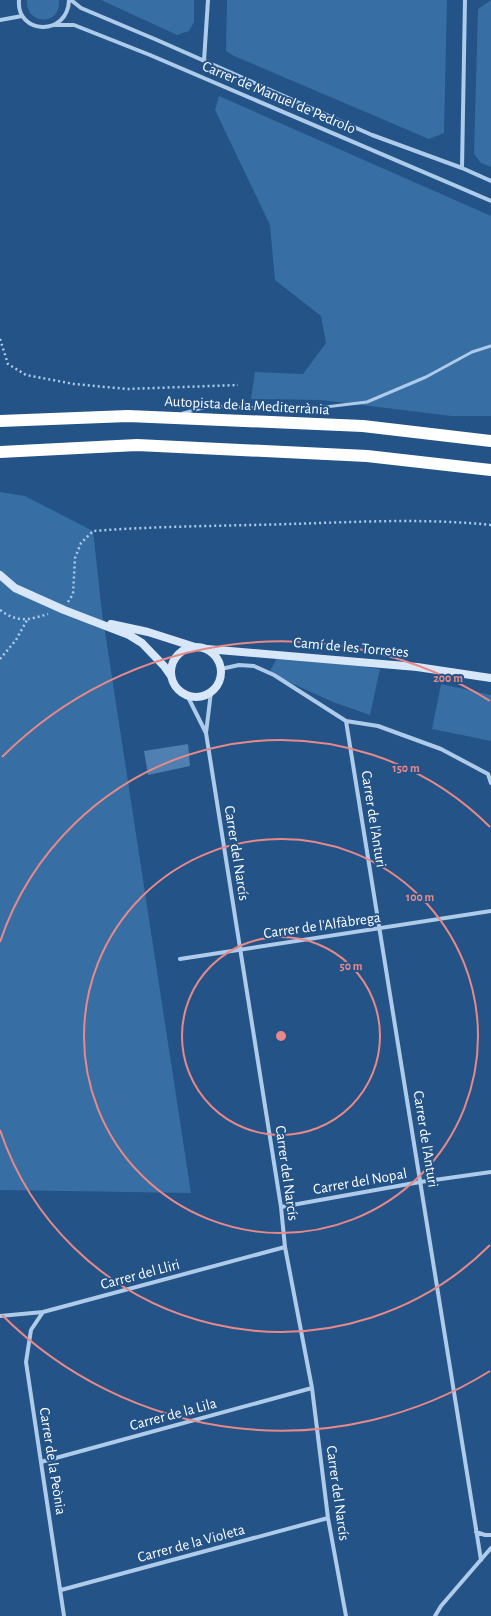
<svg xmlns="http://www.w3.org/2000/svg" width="491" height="1616" viewBox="0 0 491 1616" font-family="'Alegreya Sans',sans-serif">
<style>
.green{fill:#376ea4}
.building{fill:#5080b1}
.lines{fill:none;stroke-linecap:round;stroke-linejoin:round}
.path{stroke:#aecbe9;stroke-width:2.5;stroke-dasharray:2 3;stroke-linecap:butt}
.lane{stroke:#aecbe9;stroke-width:3}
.street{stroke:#aecbe9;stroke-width:4}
.secondary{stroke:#d8e7f7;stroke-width:8}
.highway{stroke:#fff;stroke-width:12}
.ring{fill:none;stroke:#e88989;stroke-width:2}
.labels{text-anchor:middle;stroke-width:4;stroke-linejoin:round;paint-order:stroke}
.street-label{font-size:15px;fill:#fff;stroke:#235387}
.centre{fill:#e88989;stroke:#235387;stroke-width:2}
.ring-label{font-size:12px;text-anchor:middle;font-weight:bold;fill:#e88989;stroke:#235387;stroke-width:4;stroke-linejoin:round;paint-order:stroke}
</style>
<rect width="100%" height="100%" fill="#235387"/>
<path class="green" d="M27,0h32c3,26 -34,26 -32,0z
M101,0h93v22l-5,9 -12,4z
M227,0h220l-3,133 -15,6 -195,-83 -8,-5z
M491,0v167l-10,-4 -7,-9 4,-145z
M219,96l272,120v200h-40l-130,-16 -70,-1 4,-27 48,2 23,-31 -5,-27 -46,-36 -5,-55 -55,-115z
M0,492l25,4 68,35 9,81 89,581 -191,-3z
M279,654l101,15 -10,46 -37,-13 -64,-29z
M441,684l50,11v46l-59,-12z"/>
<path class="building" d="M188,744l2,22 -42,9 -4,-24z"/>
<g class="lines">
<path class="path" d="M0,339l8,25 18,11 48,9 53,5 111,-4
M68,602l5,-8 2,-36 6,-15 12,-12c65,-5 131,-5 197,-7 66,-2 136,-6 201,1
M0,610c18,13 28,10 48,4
M0,659l16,-19 11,-20"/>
<path class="lane" d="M183,413l28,-7 78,3 28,-1 50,-6 59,-25 46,-25 19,-6"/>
<path class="street" d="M19,0c-3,35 49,37 50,0
M71,0l10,8 76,32 215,95 90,33 29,13
M0,20l22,-4
M54,25h20l76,30 341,146
M204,61l4,-61
M462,168l3,-168
M221,669l18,-4 15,1 20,9 72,46 32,5 63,23 47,25 3,9
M187,695l19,38 75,474 4,40 27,141 16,130 18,98
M346,721l135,839
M206,733l5,-41
M180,959l311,-48
M281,1207l139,-25 71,-10
M43,1312l-12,18 -5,32 38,254
M0,1316l43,-4 242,-65
M41,1462l271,-74
M476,1532l9,3h6
M61,1590l267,-72
M435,1616l6,-10 50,-58"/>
<path class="secondary" d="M0,575l15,13 49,22 65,25 13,8 22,23 7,10
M111,624l37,8 47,15
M171 672a25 25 0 1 1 50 0a25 25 0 1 1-50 0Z
M207,649l210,18 74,11"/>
<path class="highway" d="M0,421l128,-5 235,10 128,15
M0,452l137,-7 230,11 124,14"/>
</g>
<g class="ring">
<circle cx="281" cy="1036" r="99"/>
<circle cx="281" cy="1036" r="197"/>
<path d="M490 1245A296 296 0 0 1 0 1130M0 942A296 296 0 0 1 490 827"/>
<path d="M490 1371A395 395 0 0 1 2 1315M2 757A395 395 0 0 1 490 701"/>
</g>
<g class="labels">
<g class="street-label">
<text transform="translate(279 97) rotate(23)" y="5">Carrer de Manuel de Pedrolo</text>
<text transform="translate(247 405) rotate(3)" y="5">Autopista de la Mediterrània</text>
<text transform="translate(351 647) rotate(5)" y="5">Camí de les Torretes</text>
<text transform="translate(374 819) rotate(81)" y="5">Carrer de l'Anturi</text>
<text transform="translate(237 853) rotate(81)" y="5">Carrer del Narcís</text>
<text transform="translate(322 925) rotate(-8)" y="5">Carrer de l'Alfàbrega</text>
<text transform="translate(426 1139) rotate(81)" y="5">Carrer de l'Anturi</text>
<text transform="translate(287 1173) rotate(82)" y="5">Carrer del Narcís</text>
<text transform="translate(360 1181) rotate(-10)" y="5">Carrer del Nopal</text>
<text transform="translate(140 1274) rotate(-15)" y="5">Carrer del Lliri</text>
<text transform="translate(173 1414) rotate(-15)" y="5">Carrer de la Lila</text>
<text transform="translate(53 1461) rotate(81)" y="5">Carrer de la Peònia</text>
<text transform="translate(338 1493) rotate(82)" y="5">Carrer del Narcís</text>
<text transform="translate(191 1543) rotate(-15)" y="5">Carrer de la Violeta</text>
</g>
</g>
<circle cx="281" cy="1036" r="6" class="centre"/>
<g class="ring-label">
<text x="448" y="682">200 m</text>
<text x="406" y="772">150 m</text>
<text x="420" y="901">100 m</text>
<text x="351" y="970">50 m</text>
</g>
</svg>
